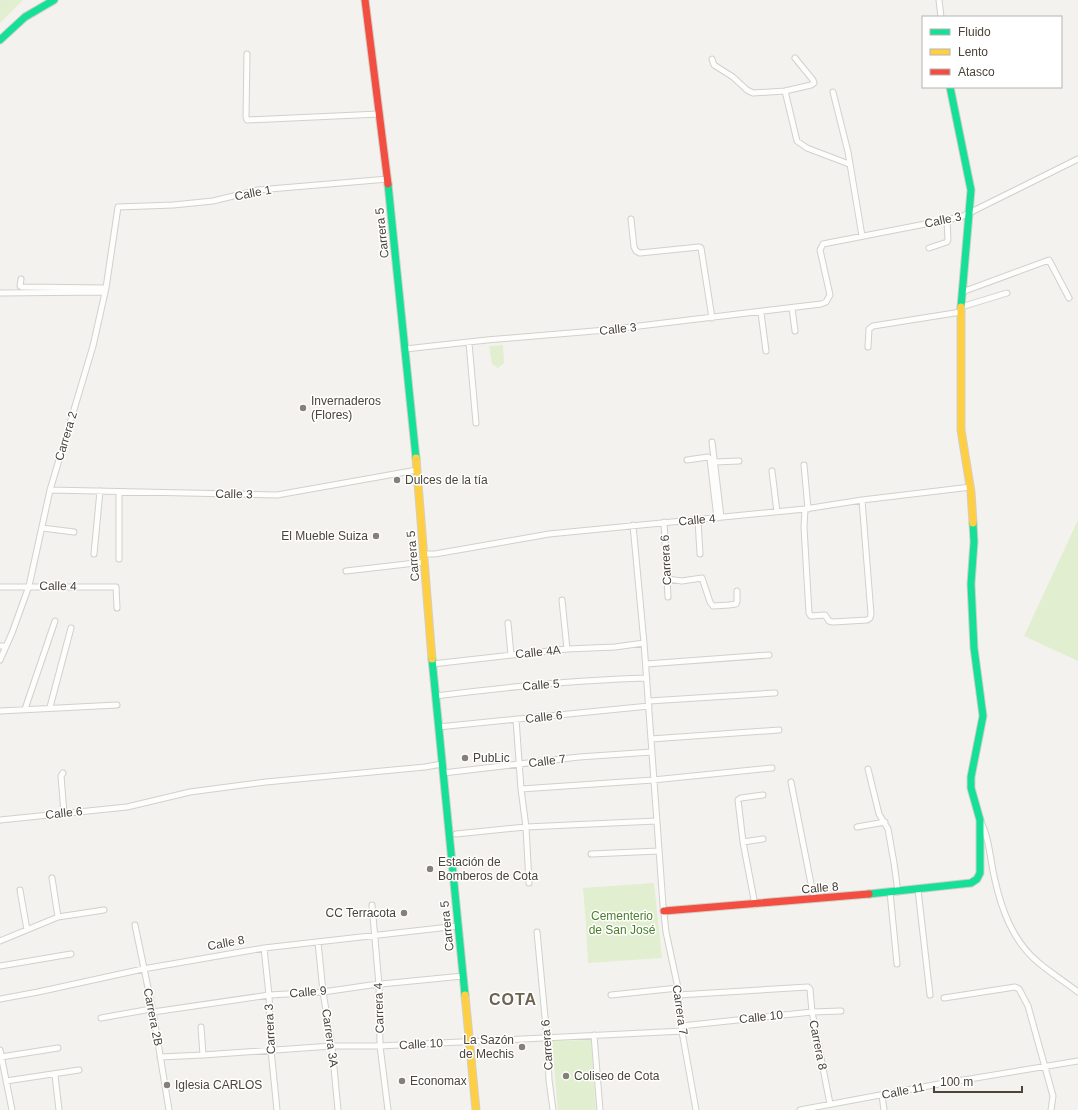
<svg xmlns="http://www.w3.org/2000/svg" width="1078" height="1110" viewBox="0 0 1078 1110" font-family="Helvetica,sans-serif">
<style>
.green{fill:#e1eecf}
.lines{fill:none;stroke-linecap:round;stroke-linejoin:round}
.street-casing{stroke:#d2d0cb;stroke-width:7}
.fast-casing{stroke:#d3cfc5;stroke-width:9}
.slow-casing{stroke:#d3cfc5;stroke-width:9}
.jam-casing{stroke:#d3cfc5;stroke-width:9}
.street{stroke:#fdfdfc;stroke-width:5}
.fast{stroke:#16e098;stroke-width:7}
.slow{stroke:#ffcf43;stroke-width:7}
.jam{stroke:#f24e42;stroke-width:7}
.poi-dot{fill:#868178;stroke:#fff;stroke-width:1.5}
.labels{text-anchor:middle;stroke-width:3;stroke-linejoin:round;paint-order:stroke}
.street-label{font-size:12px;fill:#4b4439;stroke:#fff}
.poi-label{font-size:12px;fill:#4b4439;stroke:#fff;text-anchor:start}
.park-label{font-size:12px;fill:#4a7f2a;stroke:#fff}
.district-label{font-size:16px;font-weight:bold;letter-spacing:1px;fill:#6e6250;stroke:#fff}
</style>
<rect width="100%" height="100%" fill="#f4f2ee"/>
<path class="green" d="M0,0h23l-23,23z
M503,345l1,18 -6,5 -6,-4 -3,-18z
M1078,520v141l-54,-25z
M654,883l8,75 -74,5 -2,-38 -3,-37z
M591,1040l5,70h-38l-6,-69z"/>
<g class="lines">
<g class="street-casing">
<path id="street" d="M939,0l2,17
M247,54l-1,63 1,3 132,-6
M712,59l2,6 19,12 14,13 6,3 32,-2 26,-6 3,-2 -1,-3 -18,-22
M785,91l12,50 10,7 42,16
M833,92l15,60 14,84
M631,219l3,28 2,4 4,2 59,-6 2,1 11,70
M929,248l18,-6 1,-2 -1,-20
M21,279l-1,7 2,1 84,1
M962,292l87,-32 20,38
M0,293l105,-1
M961,307l46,-14
M792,308l3,23
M761,313l5,38
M469,343l7,80
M868,347l1,-18 4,-3 88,-14
M405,349l82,-9 119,-10 215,-26 5,-2 4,-7 -10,-45 3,-6 138,-27 117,-58
M712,442l9,75
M687,460l21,-3 2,2 7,59
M715,462l24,-1
M804,465l4,44
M772,471l5,41
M50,490l227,5 140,-25
M119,492v67
M805,509l-1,18 5,86 2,3 14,-1 4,6 4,1 34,-2 3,-2 1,-4 -9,-114
M698,520l2,34
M664,522l4,75
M633,525l11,118 19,262 3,27 12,56 3,38 15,84
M42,528l32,4
M94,554l6,-63
M423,554h12l114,-20 256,-25 57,-9 109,-13
M346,571l78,-9
M667,579l15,2 20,-3 8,24 3,4 16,-1 7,-1 1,-3v-10
M0,587h116l1,21
M562,600l5,49
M508,623l3,32
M0,646h6
M0,660l12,-27 17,-47 21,-96 43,-144 13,-58 12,-81 55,-2 40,-4 45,-11 130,-11
M432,664l135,-15 48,-2 29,-4
M646,664l123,-9
M435,696c71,-9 141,-16 212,-18
M649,701l126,-8
M50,707l21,-79
M25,709l30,-88
M0,711l117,-6
M516,719l5,70 5,38 3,56
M438,727l211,-21
M651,739l128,-9
M868,769l11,45 9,15 6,34 4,29
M63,773l-2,3 3,37
M443,773l136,-16 73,-5
M791,782l23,117
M521,789l132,-9 119,-12
M0,820l127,-13 63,-15 76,-10 159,-15 17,-3
M980,820c9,17 10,37 14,56 7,32 18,65 45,87 12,10 26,19 39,29
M857,827l28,-5
M456,834l70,-7 130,-6
M743,842l20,-3
M591,854l68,-3
M52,878l6,39
M20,890l7,40
M918,890l12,105
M890,892l7,72
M372,905l7,80 1,61 8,64
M755,905l-12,-63 -5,-42 3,-2 22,-3
M135,925l18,87 16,98
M537,932l10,106 2,42 4,30
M0,941l58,-24 46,-7
M318,942l5,50 9,54 6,64
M264,948l5,47 2,55 6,60
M0,966l71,-12
M611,995l67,-7
M678,995l130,-8 2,2 2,23 18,92
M944,998l71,-11 4,2 9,17 25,90 -2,14
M0,999l38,-7 105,-23 121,-21 194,-22
M153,1012l116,-17 54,-3 48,-7 92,-9
M101,1018l50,-9
M681,1026l131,-14 29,-1
M201,1027l2,28
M594,1035l6,75
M0,1050l12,60
M1,1057l57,-9
M160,1057l43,-2 129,-9h48l303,-15
M55,1075l4,35
M6,1081l73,-11
M882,1095l2,15
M800,1110l139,-26 139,-23"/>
</g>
<g class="fast-casing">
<path id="fast" d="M0,40l25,-23 29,-17
M950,87l21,103 -10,117
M388,184l28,274
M432,659l33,336
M869,894l102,-11 6,-4 3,-6v-53l-9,-32v-11l12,-61 -9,-68 -3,-64 3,-42 -1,-19"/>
</g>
<g class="slow-casing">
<path id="slow" d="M961,307v123l10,62 2,31
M416,458l16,201
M465,995l11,115"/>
</g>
<g class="jam-casing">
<path id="jam" d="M365,0l23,184
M664,911l205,-17"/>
</g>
<use href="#street" class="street"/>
<use href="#fast" class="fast"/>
<use href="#slow" class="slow"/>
<use href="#jam" class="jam"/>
</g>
<g class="poi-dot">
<circle cx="303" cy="408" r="4"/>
<circle cx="397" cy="480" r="4"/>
<circle cx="376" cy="536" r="4"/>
<circle cx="465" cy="758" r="4"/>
<circle cx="430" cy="869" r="4"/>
<circle cx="404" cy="913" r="4"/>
<circle cx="522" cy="1047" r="4"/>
<circle cx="566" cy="1076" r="4"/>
<circle cx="402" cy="1081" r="4"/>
<circle cx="167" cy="1085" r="4"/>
</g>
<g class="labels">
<g class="street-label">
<text transform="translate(253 193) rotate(-11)" y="4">Calle 1</text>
<text transform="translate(943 220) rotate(-12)" y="4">Calle 3</text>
<text transform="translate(382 233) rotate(-96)" y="4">Carrera 5</text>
<text transform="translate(618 329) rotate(-6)" y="4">Calle 3</text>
<text transform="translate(66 436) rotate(-73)" y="4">Carrera 2</text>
<text transform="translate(234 494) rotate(1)" y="4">Calle 3</text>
<text transform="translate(697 520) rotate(-5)" y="4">Calle 4</text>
<text transform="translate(413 556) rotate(-95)" y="4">Carrera 5</text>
<text transform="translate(666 560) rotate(-93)" y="4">Carrera 6</text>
<text transform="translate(58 586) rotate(1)" y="4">Calle 4</text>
<text transform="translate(538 652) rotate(-6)" y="4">Calle 4A</text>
<text transform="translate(541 685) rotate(-5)" y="4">Calle 5</text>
<text transform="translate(544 717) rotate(-6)" y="4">Calle 6</text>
<text transform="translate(547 761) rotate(-7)" y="4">Calle 7</text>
<text transform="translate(64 813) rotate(-6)" y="4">Calle 6</text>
<text transform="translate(820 888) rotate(-5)" y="4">Calle 8</text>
<text transform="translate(447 926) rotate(-96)" y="4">Carrera 5</text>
<text transform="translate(226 943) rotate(-10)" y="4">Calle 8</text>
<text transform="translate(308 992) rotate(-5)" y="4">Calle 9</text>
<text transform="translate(379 1008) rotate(-92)" y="4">Carrera 4</text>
<text transform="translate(680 1010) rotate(82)" y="4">Carrera 7</text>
<text transform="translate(153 1017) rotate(79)" y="4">Carrera 2B</text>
<text transform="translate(761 1017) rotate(-6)" y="4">Calle 10</text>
<text transform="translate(270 1029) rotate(-93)" y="4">Carrera 3</text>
<text transform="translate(330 1038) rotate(82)" y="4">Carrera 3A</text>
<text transform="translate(421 1044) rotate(-3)" y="4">Calle 10</text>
<text transform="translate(547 1045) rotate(-94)" y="4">Carrera 6</text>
<text transform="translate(818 1045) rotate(79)" y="4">Carrera 8</text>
<text transform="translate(903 1091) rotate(-11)" y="4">Calle 11</text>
</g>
<g class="poi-label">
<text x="311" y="405">Invernaderos<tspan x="311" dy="14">(Flores)</tspan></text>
<text x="405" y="484">Dulces de la tía</text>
<text x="368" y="540" text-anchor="end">El Mueble Suiza</text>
<text x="473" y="762">PubLic</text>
<text x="438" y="866">Estación de<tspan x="438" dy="14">Bomberos de Cota</tspan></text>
<text x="396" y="917" text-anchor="end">CC Terracota</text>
<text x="514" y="1044" text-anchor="end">La Sazón<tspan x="514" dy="14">de Mechis</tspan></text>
<text x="574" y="1080">Coliseo de Cota</text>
<text x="410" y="1085">Economax</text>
<text x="175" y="1089">Iglesia CARLOS</text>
</g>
<g class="park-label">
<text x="622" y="920">Cementerio<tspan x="622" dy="14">de San José</tspan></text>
</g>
<g class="district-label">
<text x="513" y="1005">COTA</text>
</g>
</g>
<rect x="922" y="16" width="140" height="72" fill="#ffffff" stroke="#b7b4b0"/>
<rect x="930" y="29" width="20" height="6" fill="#16e098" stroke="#b7b4b0"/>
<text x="958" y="36" font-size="12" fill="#4b4439">Fluido</text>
<rect x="930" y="49" width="20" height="6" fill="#ffcf43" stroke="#b7b4b0"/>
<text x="958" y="56" font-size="12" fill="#4b4439">Lento</text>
<rect x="930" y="69" width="20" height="6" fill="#f24e42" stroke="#b7b4b0"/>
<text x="958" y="76" font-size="12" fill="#4b4439">Atasco</text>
<path d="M934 1086v6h88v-6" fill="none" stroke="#4b4439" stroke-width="2"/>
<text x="940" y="1086" font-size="12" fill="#4b4439" stroke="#ffffff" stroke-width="3" paint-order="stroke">100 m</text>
</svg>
